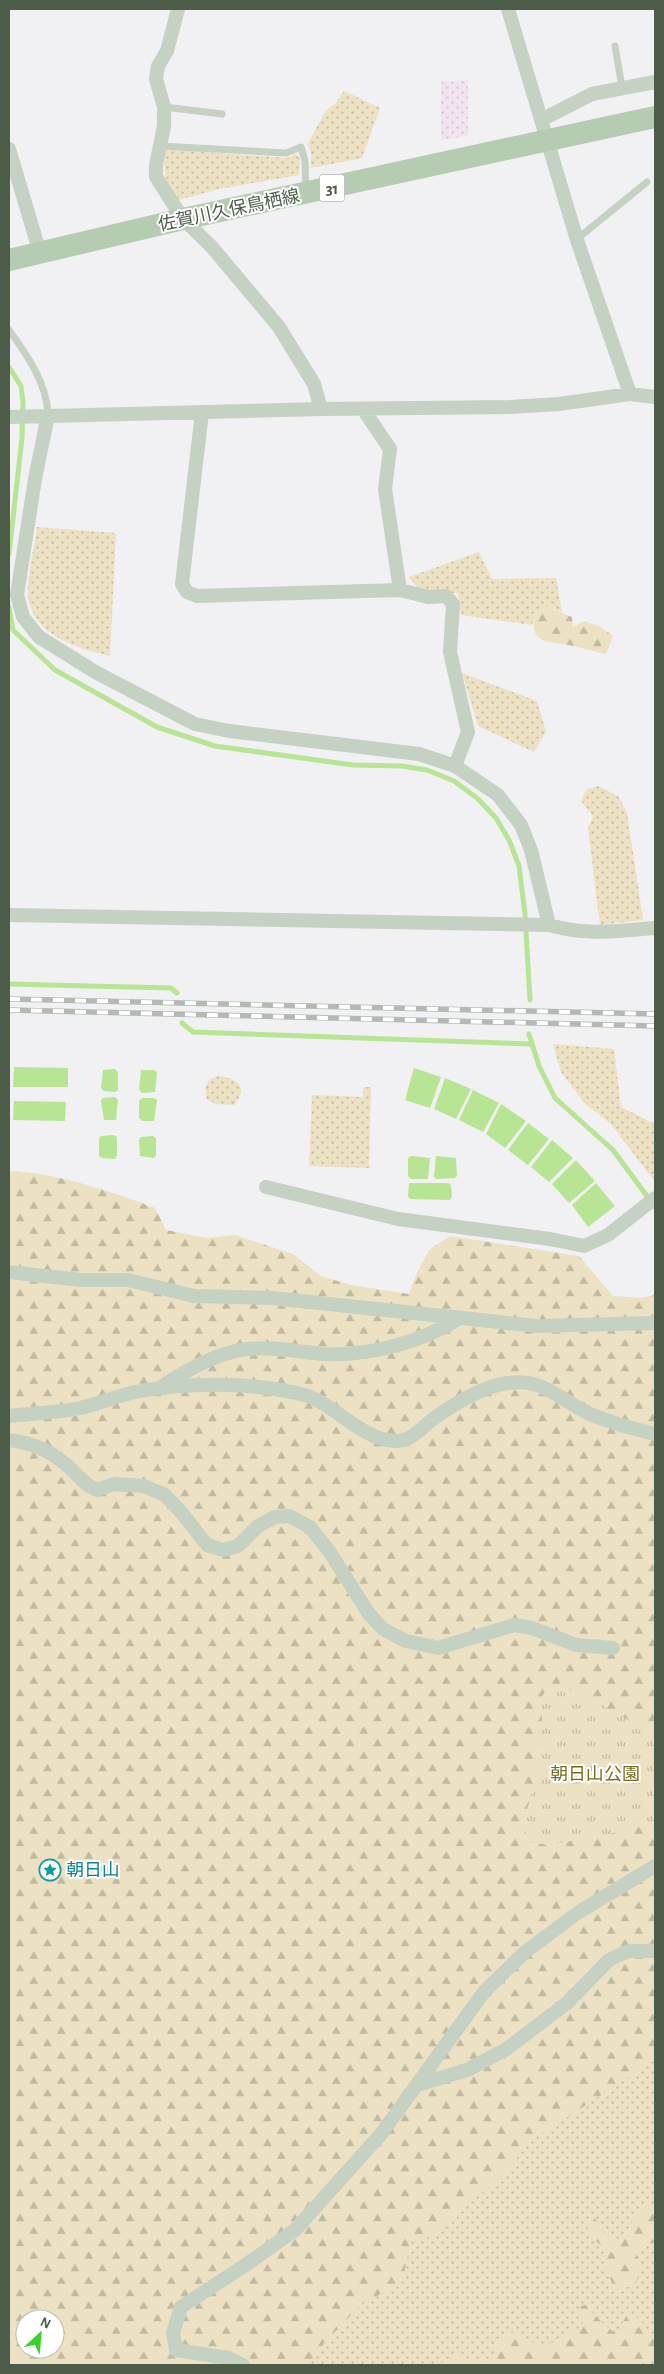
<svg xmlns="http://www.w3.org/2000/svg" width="664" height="2374" viewBox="0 0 664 2374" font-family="'Alegreya Sans','Noto Sans JP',sans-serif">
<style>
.grass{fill:url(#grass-dots)}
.forest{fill:url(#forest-firs);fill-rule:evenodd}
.sand{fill:url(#sand-dots)}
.park{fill:url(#park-tufts)}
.water{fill:#b7e593}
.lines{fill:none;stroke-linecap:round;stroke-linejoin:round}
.stream{stroke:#b7e593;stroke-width:5}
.lane{stroke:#c5d1c2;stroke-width:7}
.street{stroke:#c5d1c2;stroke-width:14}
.primary{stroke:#b6ccb2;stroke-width:22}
.rail-casing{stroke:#b3bab3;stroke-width:5.5}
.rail{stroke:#fff;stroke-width:4;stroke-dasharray:11;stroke-linecap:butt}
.labels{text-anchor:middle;stroke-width:4;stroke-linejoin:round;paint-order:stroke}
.shield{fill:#fff;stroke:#828d80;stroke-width:1}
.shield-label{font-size:16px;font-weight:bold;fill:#4d5c49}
.street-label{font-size:18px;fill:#4d5c49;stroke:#fff}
.park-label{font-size:18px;fill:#796c1f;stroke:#fff}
.culture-label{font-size:18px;fill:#0d838f;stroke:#fff;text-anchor:start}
</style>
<defs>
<pattern id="grass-dots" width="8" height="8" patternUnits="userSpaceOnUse" patternTransform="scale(1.25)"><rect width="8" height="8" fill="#ece1c2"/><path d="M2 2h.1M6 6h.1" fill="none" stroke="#c1baa0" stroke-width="1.8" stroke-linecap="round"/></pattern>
<pattern id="forest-firs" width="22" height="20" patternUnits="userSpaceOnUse" patternTransform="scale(1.25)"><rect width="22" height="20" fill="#ece1c2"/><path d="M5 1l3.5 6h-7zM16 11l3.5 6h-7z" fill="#c1baa0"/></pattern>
<pattern id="sand-dots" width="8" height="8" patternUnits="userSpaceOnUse" patternTransform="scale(1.25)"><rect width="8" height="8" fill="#f2e3f1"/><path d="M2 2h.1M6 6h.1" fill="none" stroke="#d1c5d0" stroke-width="1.8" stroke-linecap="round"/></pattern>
<pattern id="park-tufts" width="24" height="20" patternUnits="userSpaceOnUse" patternTransform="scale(1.25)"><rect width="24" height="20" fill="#ece1c2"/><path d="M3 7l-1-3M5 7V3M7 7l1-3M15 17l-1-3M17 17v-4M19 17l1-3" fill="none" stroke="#c1baa0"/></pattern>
</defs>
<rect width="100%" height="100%" fill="#f1f0f2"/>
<path class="grass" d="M344,91l36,17 -18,50 -51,10v-15l-3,-9 18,-34 9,-6z
M164,149l123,9 9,-4 4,4 -1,17 -80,14 -41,11 -13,-21z
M37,527l79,6 -6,123c-33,-8 -77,-20 -82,-60 -2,-16 7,-51 9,-69z
M479,552l13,27 64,-1 6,34 -14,-5 -11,4 -5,14 -71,-10 -3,-22h-36l-13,-16z
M462,673l75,28 9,31 -12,20 -56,-26z
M599,786l20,11 8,16 16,107 -43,5 -12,-97 5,-12 -12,-15 6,-12z
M553,1044l61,5 7,58 34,17v58l-45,-59 -25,-19 -24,-32z
M219,1076c19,3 30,11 15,29l-18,-1 -9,-4 -2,-13 5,-8z
M363,1087h8l-2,81 -60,-2 3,-71 51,2z
M655,2048v317h-378l169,-170z"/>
<path class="forest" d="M548,607l24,10 1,10 11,-6 17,6 12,9 -7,18c-14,-3 -29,-8 -43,-10 -24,-2 -35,-7 -26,-33z
M9,1171c45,1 104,21 146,37l11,22 41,8 28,-3 58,19 28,22 30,9 58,9 8,-21 12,-23 21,-14 129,20 34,40 29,2 13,-3v765l-126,82 -24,32 -39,32 -13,16 -14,12 -28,8 -9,40 -41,23 -36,37 -16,23h-300zM25,2319h30v30h-30z
M651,2203l4,5v33l-19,10 5,21 -7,14 -19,3c-2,-5 -5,-10 -7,-16 -6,-18 4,-23 -17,-35l-4,-13 8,-7 9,16 12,8 15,-7c0,-19 5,-22 20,-32z
M589,2304l5,11 18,16 8,-3 6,-12 15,2 5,17 9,-2v23l-5,1 -10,8h-202l19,-11 20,9 17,-5 4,-16 20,-13 10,11 15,8 41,-23 -4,-7 1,-12z"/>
<path class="sand" d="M468,80v56l-27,4v-58z"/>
<path class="park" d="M552,1684l30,10 73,41v88l-59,14 -49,8 -16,-3 -4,-5 -4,-13 9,-32 10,-68v-28z"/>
<path class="water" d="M14,1067l54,1v19h-55z
M414,1068l27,9 -11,31 -25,-8z
M115,1069l3,3v18l-2,2 -12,-1 -3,-3 2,-18z
M141,1070h13l3,2 -2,20 -13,1 -3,-4z
M445,1078l26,11 -15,30 -22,-10z
M473,1090l26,13 -16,29 -24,-12z
M115,1097l3,3 -2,20h-12l-3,-20 2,-2z
M142,1098h12l3,2 -3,21h-12l-3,-3v-17z
M14,1101l52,1 -1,19 -52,-1z
M501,1104l25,17 -21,27 -19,-14z
M528,1123l21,16 -21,26 -20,-15z
M114,1135l3,2v18l-2,4 -13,-1 -3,-2v-17l2,-3z
M153,1136l3,2v18l-2,2 -14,-2 -1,-16 2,-3z
M552,1140l21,18 -24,24 -18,-15z
M411,1156l19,2 -2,21h-17l-3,-3v-18z
M436,1156l20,2 1,18 -2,2 -19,1 -2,-2z
M576,1160l19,21 -26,22 -17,-19z
M409,1183h39l3,2 1,12 -2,3 -39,-1 -3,-2z
M596,1183l19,23 -27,21 -16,-22z"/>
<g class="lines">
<path class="stream" d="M9,367l12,19 2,16 -1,36 -13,116
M9,607l4,23 42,40 102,57 58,19 138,19 49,1 25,4 27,11 23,17 19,20 13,22 10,26 6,48 5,86
M9,984l162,4 6,5
M182,1023l11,9 338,12
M529,1034l10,32 16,32 58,52 42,57"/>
<path class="lane" d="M615,46l7,41
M164,107l58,7
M161,146l125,7 15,-6 4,14 1,28
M577,239l70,-57
M9,330c18,25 38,53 39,85"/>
<path class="street" d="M178,9l-11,42 -9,15 -2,13 8,28v19l-8,39v12l27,42 28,27 68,81 35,57 7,25
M508,9l69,231 53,154
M541,120l51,-26 63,-12
M9,149l31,104
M363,409l27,40 -5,40 15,101
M202,412l-20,172 5,8 10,4 203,-6 28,7 18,-1 7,8 -3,48 18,80 -13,34
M48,415l-13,64 -18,116 6,22 16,20 58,36 98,51 34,7 190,23 36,12 43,29 23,30 10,25 18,75
M9,417l312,-8 189,-2 49,-3 71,-10 25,3
M9,915l540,10c40,11 66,6 106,3
M266,1187l132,32 152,20 34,7 24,-11 47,-37
M9,1272l72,8h47l66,16 78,2 265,28 118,-3
M161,1387c26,-17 55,-34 86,-38 25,-3 52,3 77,5 44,2 96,-11 134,-35
M9,1416c23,-3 48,-3 71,-8 19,-4 36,-12 55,-16 53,-10 113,-10 166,2 33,8 58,45 94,47 18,0 26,-13 38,-22 21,-15 50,-33 75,-36 36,-5 52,17 82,31 21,9 44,15 65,20
M9,1440c26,3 48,14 66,33 8,8 11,12 22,17l17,-6 30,2 21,9 16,17 26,33 16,5 15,-4 20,-20 17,-9 14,-1 21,11 19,24 40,63 14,15 23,12 32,7 76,-23 18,3 44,17 37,3
M417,2085l50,-15 38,-20 62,-47 42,-43 19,-9h27
M243,2365l-15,-7 -52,-8 -3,-17 8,-26 66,-43 48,-34 86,-96 103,-142 41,-40 54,-40 76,-46"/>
<path class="primary" d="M9,260l174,-41 472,-102"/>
<g class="rail-casing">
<path id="rail" d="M9,999l646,15
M9,1010l646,16"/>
</g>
<use href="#rail" class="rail"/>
</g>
<defs>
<g id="sight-ring" transform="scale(1.125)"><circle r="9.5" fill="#fff" stroke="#0f9aa8" stroke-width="1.5"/><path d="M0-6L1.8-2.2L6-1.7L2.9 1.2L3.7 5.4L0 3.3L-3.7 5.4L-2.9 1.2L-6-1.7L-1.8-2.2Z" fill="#0f9aa8"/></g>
</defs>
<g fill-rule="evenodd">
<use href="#sight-ring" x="50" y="1870"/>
</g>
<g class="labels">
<rect class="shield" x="319.5" y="174.5" width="25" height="27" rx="4"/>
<g class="shield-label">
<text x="332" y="194">31</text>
</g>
<g class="street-label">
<text transform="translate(229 210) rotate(-12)" y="6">佐賀川久保鳥栖線</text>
</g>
<g class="park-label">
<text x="595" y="1780">朝日山公園</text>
</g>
<g class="culture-label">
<text x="66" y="1876">朝日山</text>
</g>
</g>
<rect width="664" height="2374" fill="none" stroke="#4d5c49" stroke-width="20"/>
<g transform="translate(40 2334) rotate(26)"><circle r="24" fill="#ffffff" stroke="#b8beb6"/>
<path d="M0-4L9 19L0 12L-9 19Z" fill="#35d527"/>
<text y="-8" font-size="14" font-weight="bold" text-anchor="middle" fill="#4d5c49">N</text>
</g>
</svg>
